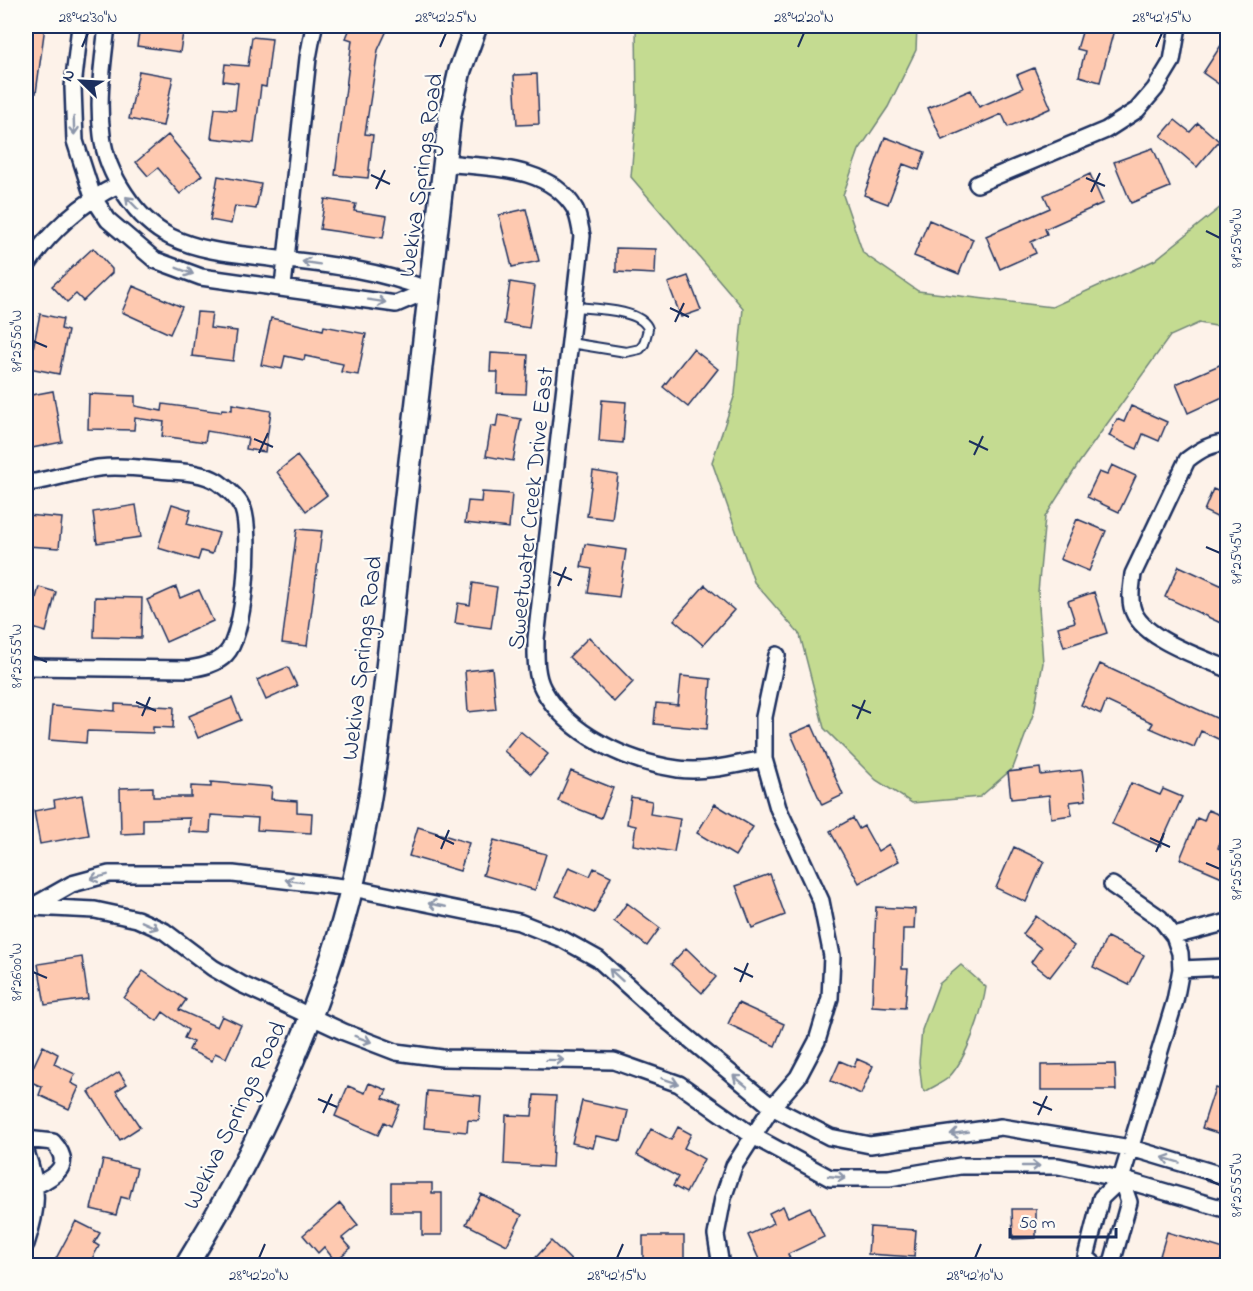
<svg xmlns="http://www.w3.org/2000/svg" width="1253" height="1291" viewBox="0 0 1253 1291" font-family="'Indie Flower',sans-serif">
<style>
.green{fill:#c4db91;stroke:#708578;stroke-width:1.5}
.building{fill:#fec9b0;stroke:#1b2f5e;stroke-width:1.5}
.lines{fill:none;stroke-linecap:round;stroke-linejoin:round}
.lane-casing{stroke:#1b2f5e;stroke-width:12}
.street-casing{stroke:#1b2f5e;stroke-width:20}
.secondary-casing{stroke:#1b2f5e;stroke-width:26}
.lane{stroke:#fdfcf7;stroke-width:8}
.street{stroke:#fdfcf7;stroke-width:15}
.secondary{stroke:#fdfcf7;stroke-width:21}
.oneway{stroke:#8c96aa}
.ticks{fill:none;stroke:#1b2f5e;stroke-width:2}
.labels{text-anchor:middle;stroke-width:4.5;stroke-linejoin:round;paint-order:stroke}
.street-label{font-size:24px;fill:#1b2f5e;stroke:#fdfcf7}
.neatline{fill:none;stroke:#1b2f5e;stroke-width:2}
.ticks-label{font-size:15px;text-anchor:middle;fill:#1b2f5e}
</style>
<rect width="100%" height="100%" fill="#fdf2e9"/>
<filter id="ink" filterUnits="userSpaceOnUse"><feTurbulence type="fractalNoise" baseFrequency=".0167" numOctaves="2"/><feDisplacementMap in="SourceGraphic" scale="12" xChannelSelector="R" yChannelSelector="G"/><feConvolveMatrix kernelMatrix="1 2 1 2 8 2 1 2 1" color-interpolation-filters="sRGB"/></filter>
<g filter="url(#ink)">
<path class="green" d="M636,26h281l-1,24 -28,57 -29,43 -16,45 20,58 55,38 134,16 103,-47 72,-58v126l-28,-5 -29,13 -91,127 -34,54 -7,75 5,71 -9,49 -21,56 -33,29 -68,6 -36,-23 -52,-52 -24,-93 -46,-53 -42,-120 23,-68 8,-86 -112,-131 6,-73z
M961,965l25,22c-4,26 -19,71 -37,90 -6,6 -17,10 -24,15l-3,-4 -3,-26 3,-32 17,-46z"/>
<path class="building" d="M26,26h19l-9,67 -10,-2z
M140,26h44l-4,26 -43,-6z
M351,26h38l-11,24 -13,84 8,1 -5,43 -33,-3 17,-135 -6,-2z
M1092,26h23l-15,56 -21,-6 6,-25 -8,-2 6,-20 7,2z
M1227,36v38l-7,11 -17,-12z
M252,37l20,2 -6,48 -5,-1 -7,57 -43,-5 4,-30 20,2 3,-27 -15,-2 2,-17 23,2z
M1034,68l17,40 -43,19 -6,-13 -60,26 -14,-32 43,-18 8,17 44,-19 -6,-13z
M139,71l34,6 -10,49 -34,-7z
M537,74l2,50 -22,1 -3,-50z
M1175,120l15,12 8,-9 21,18 -22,26 -36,-31z
M168,135l34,40 -22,19 -22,-26 -10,8 -12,-14z
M885,137l40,15 -6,18 -16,-6 -15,40 -24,-9z
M1153,148l17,39 -39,16 -17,-41z
M1090,174l13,29 -58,26 2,5 -16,8 5,11 -36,16 -14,-33 64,-28 -6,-13z
M218,176l43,8 -5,25 -21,-3 -4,18 -21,-4z
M325,199l31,5 -2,7 33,5 -4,22 -63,-9z
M526,209l13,52 -27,6 -13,-52z
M929,220l44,19 -14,35 -45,-18z
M93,248l19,21v4l-29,28 -7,-7 -9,8 -15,-16z
M616,248l40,1 -1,25 -39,-2z
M688,276l13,34 -20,7 -13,-34z
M510,282l25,4 -6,42 -25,-4z
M133,286l49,21 -12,27 -48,-22z
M197,312l15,1 -2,15 27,3 -4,30 -41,-5z
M40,314l23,5 -2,10 7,2 -9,43 -30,-6z
M271,318l52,12 1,-4 42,8 -8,41 -17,-3 2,-8 -38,-8 -1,4 -19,-4 -3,13 -21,-4z
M693,349l25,20 -30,38 -25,-20z
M491,353l37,2 -2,39 -29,-1 1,-21h-8z
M1224,363l3,8v24l-39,18 -12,-29z
M53,391l9,51 -35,7 -1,-17 6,-1 -6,-35z
M89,394l46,2v10l27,5 1,-7 58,8 1,-3 10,1v-6l39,7 -6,41 -19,-3 2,-11 -41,-7 -2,11 -43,-6 2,-14 -29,-4 -1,12 -46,-1z
M602,400l24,2 -3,41 -24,-2z
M1131,406l36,16 -8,19 -16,-7 -6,15 -28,-13 8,-17 7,3z
M498,415l23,4 -8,42 -27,-5 5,-30 5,1z
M297,456l30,39 -21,16 -29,-39z
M1112,465l24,11 -17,36 -32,-15 12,-25 8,3z
M593,471l25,4 -6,44 -25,-3z
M1213,489l14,6v27l-23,-11z
M482,492l30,2 -3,34 -44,-5 3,-22 13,1z
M172,504l19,6 -4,14 32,9 -7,21 -11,-3 -3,9 -40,-12z
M136,505l5,32 -44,6 -4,-31z
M26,515l36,3 -3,30 -33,-2z
M1077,519l29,12 -17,40 -29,-12z
M297,529l25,2 -15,115 -25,-3z
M585,544l41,6 -7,47 -31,-4 4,-24 -11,-2z
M1179,566l48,22v38l-62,-29z
M473,583l24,4 -6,41 -36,-5 3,-20 12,2z
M705,585l29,25 -31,35 -29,-25z
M39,587l17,5 -10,40 -20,-6v-30l10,2z
M176,587l4,11 19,-8 14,31 -47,21 -19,-42z
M1094,592l13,41 -43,14 -6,-20 17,-5 -7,-21z
M95,597l47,1 -1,40 -47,-1z
M589,637l44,45 -19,20 -45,-45z
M1100,664l127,59v20l-26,-12 -7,16 -44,-19 3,-5 -47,-22 -5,13 -20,-9z
M288,667l9,19 -31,14 -9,-20z
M492,668l4,41 -28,3 -3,-41z
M681,676l30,3 -4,50 -53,-5 2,-21 22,2z
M232,698l9,22 -43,18 -9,-22z
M115,704l59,3 -1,21 -20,-1v6l-66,-2 -1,12 -37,-3 3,-34 63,5z
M812,725l31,70 -21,10 -31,-71z
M520,731l28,23 -17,20 -27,-23z
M1040,768l1,7 41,-5 4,30 -16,2 2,13 -21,3 -2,-23 -38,4 -3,-27z
M571,771l42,17 -12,30 -43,-17z
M211,782l61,5 -1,12 26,2v11l15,1 -1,20 -54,-3 1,-12 -47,-3 -1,18 -21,-1 1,-14 -47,1v14l-22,1 -1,-46 33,-1v10h38v-11l20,1z
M1131,783l29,12 3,-6 19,8 -22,49 -48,-22z
M82,795l7,40 -49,9 -6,-33 21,-4 -1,-7z
M631,797l21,4 -2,13 30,5 -6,33 -41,-7 3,-19 -9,-2z
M715,804l38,23 -18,29 -38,-23z
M1208,810l19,8 -9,30 9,4v27l-47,-20 17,-41 7,3z
M853,818l6,11 5,-3 14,25 11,-7 10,17 -40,22 -29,-52z
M418,827l51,16 -9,28 -51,-15z
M494,840l52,14 -11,36 -52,-15z
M1014,847l30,14 -18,41 -30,-14z
M569,867l21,9 4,-8 17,8 -17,37 -38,-17z
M770,874l15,41 -33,13 -16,-42z
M627,903l33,25 -13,18 -33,-25z
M876,907l39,2 -1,20h-11l-1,40h6l-3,39 -33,-2z
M1036,916l38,30 -24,31 -19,-15 10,-14 -18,-14z
M1107,937l37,18 -15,30 -36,-18z
M686,948l30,29 -14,16 -31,-29z
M82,957l6,42 -43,6 -7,-41z
M143,971l43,29 -7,10 38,17 5,-11 19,9 -15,33 -11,-5 -3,8 -23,-11 4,-8 -9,-4 4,-8 -25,-18 -6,9 -33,-23z
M738,1003l46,21 -9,22 -47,-22z
M43,1046l15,8 -4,10 21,10 -4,9 8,4 -10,22 -30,-14 3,-8 -15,-7z
M857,1059l16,7 -12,28 -30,-13 9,-20 14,6z
M1115,1064l1,26h-75v-25z
M119,1072l8,12 -11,7 24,36 -20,13 -31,-48z
M369,1083l18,7 -4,8 17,7 -9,21 -7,-4 -6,13 -43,-19 13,-30 17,7z
M1215,1088l12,4v44l-25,-8z
M427,1091l54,5 -2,25 -11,-1 -1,12 -43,-4z
M534,1095l22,1 -4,71 -48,-3 2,-49 26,1z
M582,1101l46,10 -7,30 -25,-5 -3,12 -21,-5z
M678,1127l13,7 -7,14 20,11 -18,34 -13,-7 5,-9 -41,-22 14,-26 20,11z
M103,1160l34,8 -8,31 -8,-2 -5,18 -25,-6z
M391,1183h41v10h10v42h-20v-23h-31z
M481,1194l41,21 -15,30 -41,-21z
M340,1203l18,22 -16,13 9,10 -16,13 -11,-14 -6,6 -15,-18z
M783,1206l5,11 22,-10 14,30 -36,17 5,12h-31l-14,-31 26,-12 -5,-10z
M1012,1209h24v29l-23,1z
M76,1221l24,12 -6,10 5,3 -11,20h-36z
M870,1227l46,3 -2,27 -46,-3z
M1167,1232l57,17 -5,17h-62z
M643,1236h41v30h-41z
M551,1241l26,25h-49z"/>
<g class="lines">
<g class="lane-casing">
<path id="lane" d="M570,343l56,9 14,-3 4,-5 4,-15c-6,-20 -55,-20 -74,-22"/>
</g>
<g class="street-casing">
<path id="street" d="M80,26l-7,61 2,54 18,56 15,23 47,40 46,17 195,27 33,-14
M107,26c-4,36 -10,72 -5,109 4,38 34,85 69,102 33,16 70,17 107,22 51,5 103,12 151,31
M445,163c45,5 104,2 130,46 4,8 5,18 7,27l-46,403c0,17 -1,35 7,50 25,46 85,73 135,80 28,4 59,-5 86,-10
M977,184l129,-54 31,-20 18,-21 17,-28 6,-35
M26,267c22,-34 56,-65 92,-82
M283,286l25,-228 6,-32
M1228,443c-17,0 -28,7 -41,17l-54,114c-1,11 -4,22 -1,33 7,31 69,50 96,62
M26,482h9c21,-4 42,-11 63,-14 24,-3 48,1 72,3 16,1 34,2 48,11 10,7 20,15 25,27 9,24 2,126 -17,145 -9,10 -24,13 -37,15l-163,-2
M31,907l64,3 42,9 27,12 49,37 28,16 103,48 52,20 46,6 172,3 65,23 74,52 77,42h59l71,-12h98l63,13 107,31
M26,910l46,-26 37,-10h124l119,14 167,34 43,17 36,20 61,55 113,93 58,30 40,8 131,-18 130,21 97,29
M1174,936l54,-14
M1181,969l47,-2
M26,1139l27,3c21,23 3,34 -18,44
M26,1152c13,35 12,57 0,92
M721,1266l-5,-31 7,-37 11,-32 38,-59 26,-30 19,-36 13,-43 2,-42 -11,-55 -43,-93 -14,-49v-42l13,-62
M1096,1266l-10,-9 15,-59 20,-19 54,-178 6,-32 -1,-16 -6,-17 -14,-18 -48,-33
M1106,1266l6,-3 17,-61 -8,-23"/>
</g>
<g class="secondary-casing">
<path id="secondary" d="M186,1266c68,-109 136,-254 166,-379 28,-116 36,-237 50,-356 15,-139 33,-278 48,-417l10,-44 16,-44"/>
</g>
<use href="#lane" class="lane"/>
<use href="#street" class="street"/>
<use href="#secondary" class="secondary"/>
</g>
<defs><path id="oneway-shaft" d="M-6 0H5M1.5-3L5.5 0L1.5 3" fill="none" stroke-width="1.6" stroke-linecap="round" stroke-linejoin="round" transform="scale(1.5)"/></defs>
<g class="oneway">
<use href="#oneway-shaft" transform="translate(74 126) rotate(88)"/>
<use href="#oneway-shaft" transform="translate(132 203) rotate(-134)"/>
<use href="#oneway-shaft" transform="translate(311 263) rotate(-171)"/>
<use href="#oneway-shaft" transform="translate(185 271) rotate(21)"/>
<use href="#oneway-shaft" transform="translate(377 301) rotate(9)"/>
<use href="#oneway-shaft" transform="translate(99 877) rotate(166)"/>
<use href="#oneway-shaft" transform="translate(294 881) rotate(-171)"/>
<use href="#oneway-shaft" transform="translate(437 905) rotate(-169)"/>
<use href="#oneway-shaft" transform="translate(150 925) rotate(24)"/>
<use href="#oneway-shaft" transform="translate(616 975) rotate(-138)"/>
<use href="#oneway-shaft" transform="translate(363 1039) rotate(20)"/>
<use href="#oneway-shaft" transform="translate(555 1060) rotate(1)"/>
<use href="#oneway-shaft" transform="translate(670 1081) rotate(19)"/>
<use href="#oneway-shaft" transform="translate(740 1081) rotate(-141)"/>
<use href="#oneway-shaft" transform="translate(959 1133) rotate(172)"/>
<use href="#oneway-shaft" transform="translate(1171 1160) rotate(-163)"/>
<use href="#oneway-shaft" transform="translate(1031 1166)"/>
<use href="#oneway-shaft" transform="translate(837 1177) rotate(6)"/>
</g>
</g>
<path class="ticks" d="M82,47l6,-14M440,47l6,-14M798,47l6,-14M1156,47l6,-14M371,175l19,9M1086,178l19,8M376,189l9,-19M1091,192l9,-19M1206,231l14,7M670,308l19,9M675,322l9,-19M33,341l14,6M254,439l19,8M969,441l19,9M259,453l9,-20M974,455l9,-19M1206,547l14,6M553,572l19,8M558,586l8,-19M33,656l14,6M136,702l20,9M852,705l19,8M142,716l8,-19M857,719l8,-19M435,835l19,9M1150,838l20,9M441,849l8,-19M1156,852l8,-19M1206,863l14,6M734,968l19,9M33,972l14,6M740,982l8,-19M318,1099l19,8M1033,1102l19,8M323,1113l9,-19M1038,1115l9,-19M1206,1179l14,6M259,1258l6,-14M617,1258l6,-14M975,1258l6,-14"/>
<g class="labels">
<g class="street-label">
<text transform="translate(420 175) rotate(-82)" y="8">Wekiva Springs Road</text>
<text transform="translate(530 508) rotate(-84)" y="8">Sweetwater Creek Drive East</text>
<text transform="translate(361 658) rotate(-83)" y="8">Wekiva Springs Road</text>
<text transform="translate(234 1115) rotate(-64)" y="8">Wekiva Springs Road</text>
</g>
</g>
<rect width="1253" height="1291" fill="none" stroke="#fdfcf7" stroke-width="66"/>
<g transform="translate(81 81) rotate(294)" stroke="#fdfcf7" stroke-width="4.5" paint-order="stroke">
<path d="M0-4.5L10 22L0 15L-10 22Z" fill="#1b2f5e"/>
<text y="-9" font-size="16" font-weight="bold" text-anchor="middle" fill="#1b2f5e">N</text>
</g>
<path d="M1010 1228v9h106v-9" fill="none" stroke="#1b2f5e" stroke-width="3"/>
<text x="1019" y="1228" font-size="18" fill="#1b2f5e" stroke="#fdfcf7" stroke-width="4.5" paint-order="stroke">50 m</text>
<rect x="33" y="33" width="1187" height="1225" class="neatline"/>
<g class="ticks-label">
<text x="88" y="22">28°42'30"N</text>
<text x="446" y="22">28°42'25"N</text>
<text x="804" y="22">28°42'20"N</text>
<text x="1162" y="22">28°42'15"N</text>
<text transform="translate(1236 238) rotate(-90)" y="5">81°25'40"W</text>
<text transform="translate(16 341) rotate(-90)" y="5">81°25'50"W</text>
<text transform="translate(1236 553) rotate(-90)" y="5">81°25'45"W</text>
<text transform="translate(16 656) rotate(-90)" y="5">81°25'55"W</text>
<text transform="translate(1236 869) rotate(-90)" y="5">81°25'50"W</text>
<text transform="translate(16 972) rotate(-90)" y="5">81°26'00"W</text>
<text transform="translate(1236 1185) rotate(-90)" y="5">81°25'55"W</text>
<text x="259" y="1280">28°42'20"N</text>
<text x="617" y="1280">28°42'15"N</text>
<text x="975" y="1280">28°42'10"N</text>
</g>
</svg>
